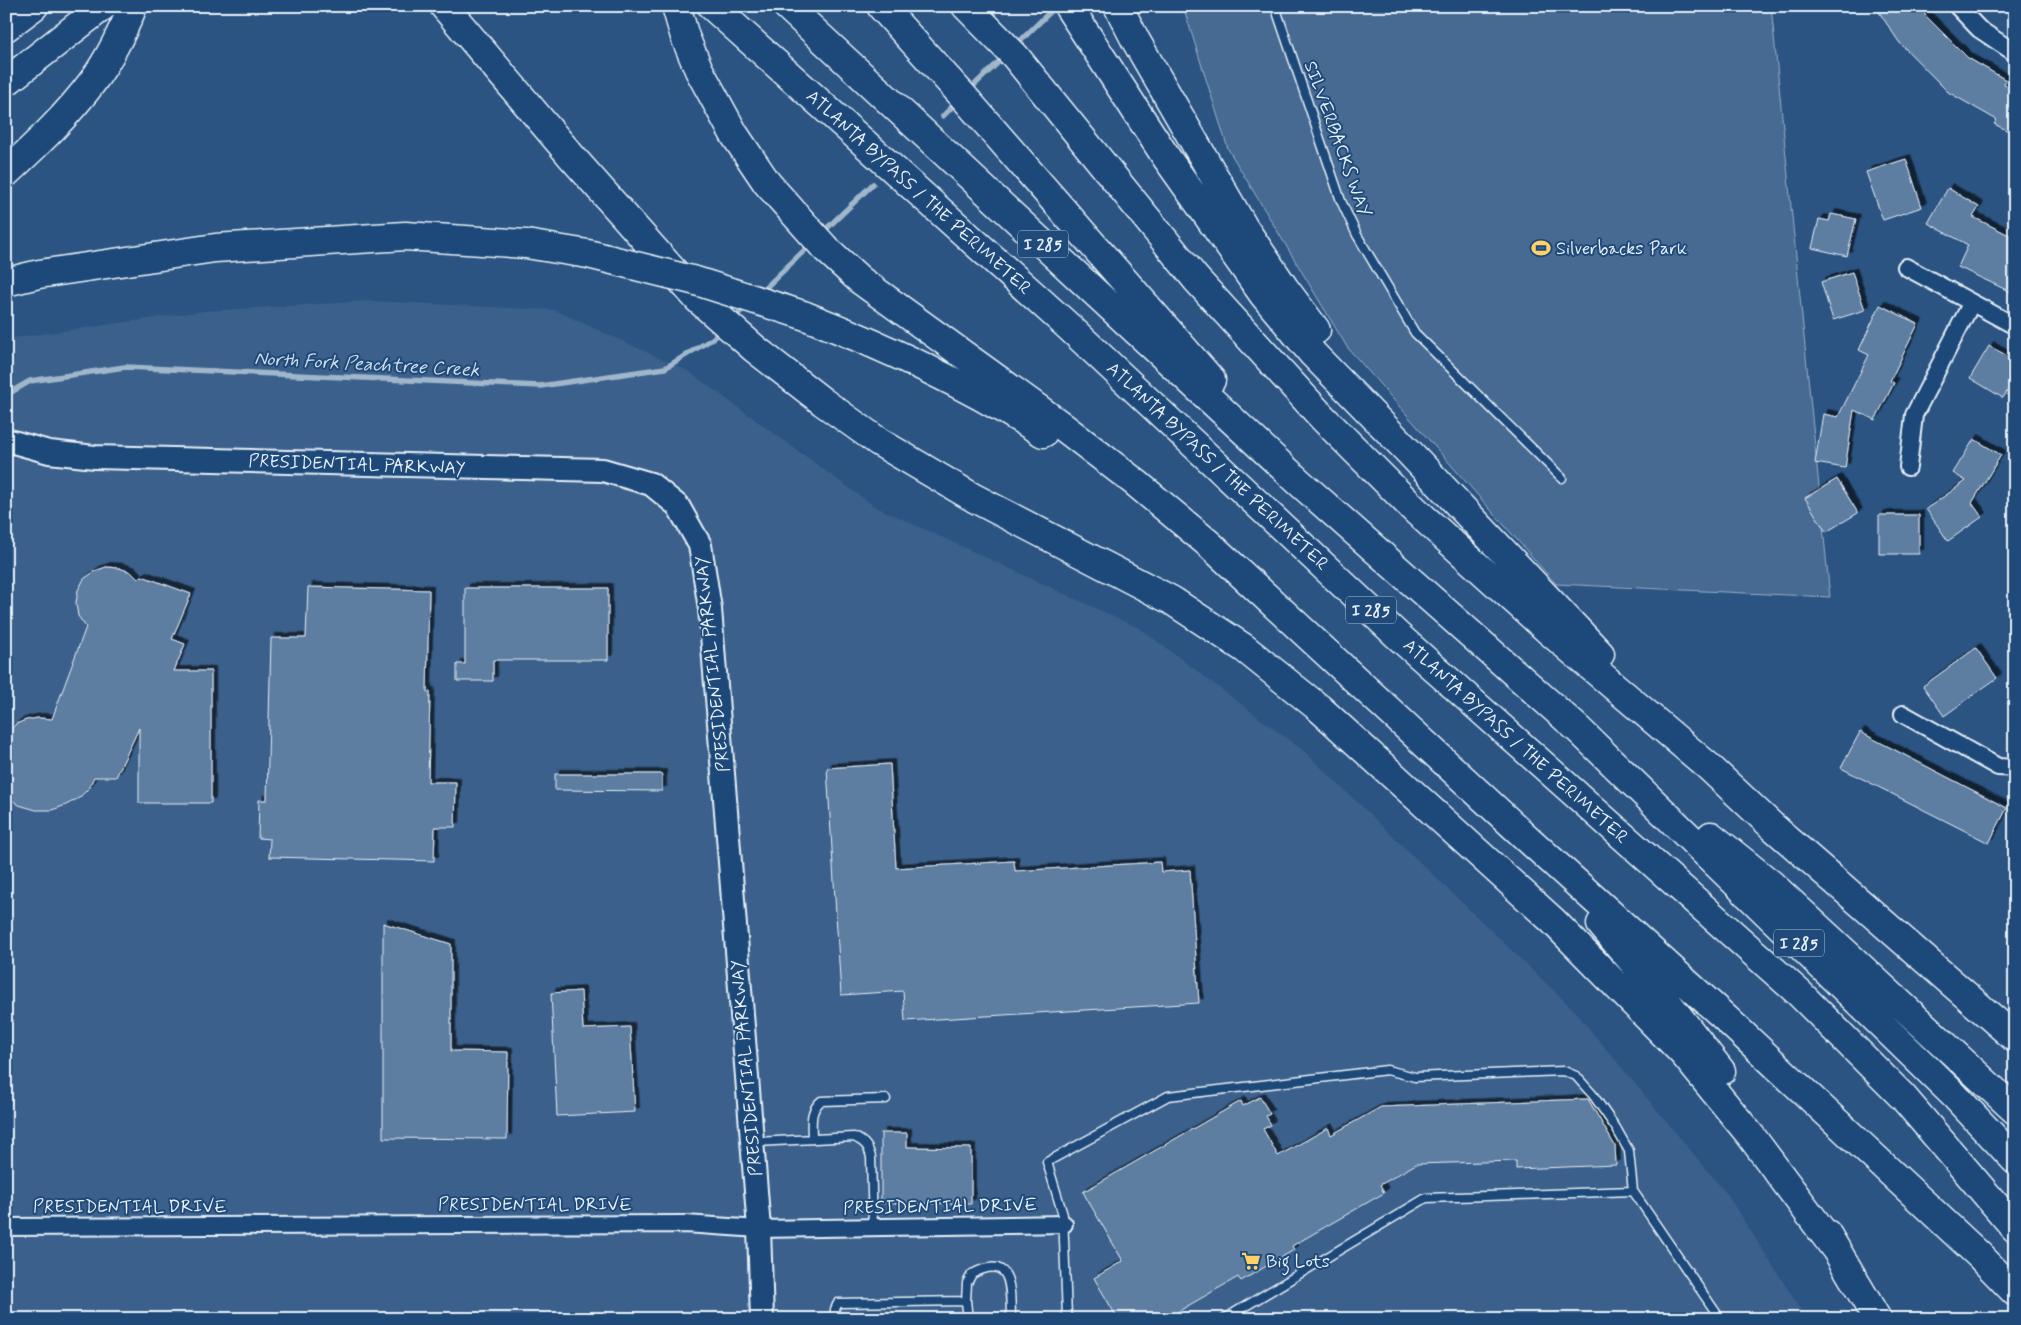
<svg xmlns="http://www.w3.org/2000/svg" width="2021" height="1325" viewBox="0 0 2021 1325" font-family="Mynerve,sans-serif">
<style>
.built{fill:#3a608b}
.green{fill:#476b93;stroke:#98aec6}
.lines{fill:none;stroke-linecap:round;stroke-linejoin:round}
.stream{stroke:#a0b6cb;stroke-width:5.5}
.building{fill:#5d7da1;stroke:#e8f1f8;filter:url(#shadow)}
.lane-casing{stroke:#e8f1f8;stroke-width:11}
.street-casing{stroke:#e8f1f8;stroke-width:20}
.secondary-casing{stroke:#e8f1f8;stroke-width:26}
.highway-casing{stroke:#e8f1f8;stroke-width:31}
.lane{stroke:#1f4a7a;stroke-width:8}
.street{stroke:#1f4a7a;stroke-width:16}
.secondary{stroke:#1f4a7a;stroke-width:22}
.highway{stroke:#1f4a7a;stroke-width:28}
.highway-bridge-casing{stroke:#e8f1f8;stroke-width:31;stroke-linecap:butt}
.highway-bridge{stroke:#1f4a7a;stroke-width:28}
.labels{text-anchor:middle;stroke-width:4;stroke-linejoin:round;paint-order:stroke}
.shield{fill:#1f4a7a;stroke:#acbfd2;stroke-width:1}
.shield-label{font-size:16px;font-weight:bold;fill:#e8f1f8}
.street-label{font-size:18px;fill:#e8f1f8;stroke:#1f4a7a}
.poi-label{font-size:18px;fill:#e8f1f8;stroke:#1f4a7a;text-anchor:start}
.water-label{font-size:19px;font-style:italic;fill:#d0dde9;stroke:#1f4a7a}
</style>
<defs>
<filter id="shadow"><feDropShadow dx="4.5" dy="-4.5" stdDeviation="0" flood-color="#0009"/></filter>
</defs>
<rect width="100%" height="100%" fill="#2b5482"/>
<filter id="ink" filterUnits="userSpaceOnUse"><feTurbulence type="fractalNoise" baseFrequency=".02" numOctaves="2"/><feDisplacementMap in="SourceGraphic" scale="10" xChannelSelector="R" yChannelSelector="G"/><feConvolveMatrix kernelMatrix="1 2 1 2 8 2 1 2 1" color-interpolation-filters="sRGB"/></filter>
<g filter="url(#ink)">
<path class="built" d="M371,301l183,9 134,61 186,135 267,123 164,123 267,256 155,186 80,125h-1801v-980l198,-28z"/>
<path class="green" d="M1183,6h588l59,591 -274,-13 -209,-237 -119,-198z"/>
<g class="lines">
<path class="stream" d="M1015,46l34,-33
M968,91l37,-35
M943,116l15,-15
M822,233l51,-49
M759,294l53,-51
M736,316l11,-11
M6,395l24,-14 95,-14 415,19 125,-18 47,-29 7,-6"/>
</g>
<path class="building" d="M1875,6h45l6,10 42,42 38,22 -2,4 11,6v44l-21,-10 3,-4 -49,-28 -49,-50z
M1906,159l16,48 -39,13 -17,-48z
M1948,188l31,19 -6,10 42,21v56l-57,-27 10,-22 -40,-22z
M1831,214l25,5 -9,37 -35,-8 7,-29 10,2z
M1852,272l13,38 -32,10 -12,-38z
M1880,305l38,19 -28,57 4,2 -19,37 -21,-10 -9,58 -30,-5 8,-49 15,3 31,-62 -10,-5z
M1989,346l26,14v19l-12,19 -33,-20z
M1974,439l27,16 -29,48 10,14 -34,24 -22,-32 40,-28 -13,-8z
M1837,479l21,34 -32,19 -21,-34z
M1879,515h40v39h-40z
M106,567l13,1 12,4 7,7 4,-3 49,18 -19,45 13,5 -11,27h37v132h-72v-75l-23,49h-22l-6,12 -9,9 -13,7 -14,5h-16l-17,-5 -13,-9v-62l10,-10 10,-4 12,-2 14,1 34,-92 -8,-11 -2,-13 2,-13 6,-11 11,-8z
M308,587l121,3 -2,102h3l-2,90h28l-1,45h-20l-1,34 -165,-4 1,-18 -12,-1 1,-38h8l4,-162h35z
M465,588h143v72h-115v21h-36v-17h8z
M1976,648l21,30 -53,38 -21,-30z
M1860,732l147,76 -18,35 -148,-75z
M890,764l6,104 118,-7 1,10 145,-9 1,10 29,-2 9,133 -294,18 -2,-30 -62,4 -14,-227z
M555,774h107v17l-107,-1z
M383,923l68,21v107l57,1 -1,87 -124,-1z
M581,991l2,38 47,-2 5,85 -78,4 -6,-123z
M1260,1097l10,17 -4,2 5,9 -8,4 15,27 50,-28 3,7 50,-28 207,-8 27,47 1,19 -100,4v-8l-100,3 -36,21 4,8 -92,53 2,4 -53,31 -3,-4 -73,42h-47l-24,-41 29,-17 -40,-69 158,-91 2,5z
M881,1133h26v14l64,1v56l-90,-1z"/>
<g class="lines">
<g class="lane-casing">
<path id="lane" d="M1275,6l66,195 16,34 58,98 147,145
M812,1139c0,-15 -3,-28 9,-38l65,-2
M755,1142l99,-5c11,5 14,9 17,20l2,70
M966,1301l1,-18 5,-9c42,-22 38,16 39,45
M1067,1316l-4,-101 -16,-53 121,-66 219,-26 28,7 149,-6 12,5 17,19 23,33 13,23 4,40 86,126
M835,1319v-10l3,-6 128,-2 2,18
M1224,1319l202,-121 207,-7"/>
</g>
<g class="street-casing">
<path id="street" d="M1957,6l22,23 36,24
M1906,267l109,59
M1908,467l6,-52 57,-111
M1903,714l95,53 17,1
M6,1227l679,-3 74,5 305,-5"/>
</g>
<g class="secondary-casing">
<path id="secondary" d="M6,440l43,12 46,5 508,13 48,14 27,22 22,39 10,64 49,620 3,90"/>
</g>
<g class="highway-casing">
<path id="highway" d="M444,6l128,151 126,142 57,50 68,53 56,40 95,56 197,102 73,48 75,60 234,213 130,132 68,83 86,115
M676,6l9,31 14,33 35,64 33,49 58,65 35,32 198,143 78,60 73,61 320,296 192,174 258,241 36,37
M712,6l357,321 328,308 402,358 104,104 112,131
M787,6l512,476 280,248 375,365 61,65
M881,6l82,90 248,284
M966,6l49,50 181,223 127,139 92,92 134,121 160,136 63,59 243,212
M1068,6l98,151 97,137 50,60 96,98 191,202
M1118,6l18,35 108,187 41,61 31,41
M6,27l28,-21
M6,82l97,-76
M6,173c31,-29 62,-58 87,-92 15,-20 31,-52 40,-75
M6,282l33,-8 176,-26 190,-12 121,8
M803,315c83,32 165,70 240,118
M1711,836l60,48 244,226
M1601,924l70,83 50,64
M1827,1234l50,85"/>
</g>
<use href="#lane" class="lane"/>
<use href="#street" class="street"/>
<use href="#secondary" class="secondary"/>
<use href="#highway" class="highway"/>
<g class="highway-bridge-casing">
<path id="highway-bridge" d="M526,244l62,10 108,27 107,34"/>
</g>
<use href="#highway-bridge" class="highway-bridge"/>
</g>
</g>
<defs>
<g id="stadium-bare" transform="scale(1.5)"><path d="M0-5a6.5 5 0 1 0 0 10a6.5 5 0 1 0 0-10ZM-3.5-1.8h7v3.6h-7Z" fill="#ffd166" stroke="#1f4a7a" stroke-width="2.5" paint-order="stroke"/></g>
<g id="supermarket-bare" transform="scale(1.5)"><path d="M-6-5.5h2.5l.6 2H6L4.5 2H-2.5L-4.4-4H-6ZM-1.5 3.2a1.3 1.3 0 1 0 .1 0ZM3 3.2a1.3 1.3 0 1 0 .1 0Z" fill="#ffd166" stroke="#1f4a7a" stroke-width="2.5" paint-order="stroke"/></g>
</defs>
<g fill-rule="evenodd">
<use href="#stadium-bare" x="1541" y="248"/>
<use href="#supermarket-bare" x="1251" y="1261"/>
</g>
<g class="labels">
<g class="shield">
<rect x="1018" y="230.5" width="50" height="27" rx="4"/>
<rect x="1346" y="596.5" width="50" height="27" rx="4"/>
<rect x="1774" y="929.5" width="50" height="27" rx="4"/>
</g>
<g class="shield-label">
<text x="1043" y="250">I 285</text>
<text x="1371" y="616">I 285</text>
<text x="1799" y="949">I 285</text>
</g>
<g class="street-label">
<text transform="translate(1338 139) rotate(70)" y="6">SILVERBACKS WAY</text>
<text transform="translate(919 192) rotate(42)" y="6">ATLANTA BYPASS / THE PERIMETER</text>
<text transform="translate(357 464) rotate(2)" y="6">PRESIDENTIAL PARKWAY</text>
<text transform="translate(1218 466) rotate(43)" y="6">ATLANTA BYPASS / THE PERIMETER</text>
<text transform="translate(712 664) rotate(-96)" y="6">PRESIDENTIAL PARKWAY</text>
<text transform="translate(1516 741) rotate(42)" y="6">ATLANTA BYPASS / THE PERIMETER</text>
<text transform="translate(746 1068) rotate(-95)" y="6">PRESIDENTIAL PARKWAY</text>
<text x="535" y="1210">PRESIDENTIAL DRIVE</text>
<text x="130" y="1212">PRESIDENTIAL DRIVE</text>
<text transform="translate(940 1206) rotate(-1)" y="6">PRESIDENTIAL DRIVE</text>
</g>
<g class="poi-label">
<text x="1556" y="254">Silverbacks Park</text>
<text x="1266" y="1267">Big Lots</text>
</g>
<g class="water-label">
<text transform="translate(367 363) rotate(3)" y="7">North Fork Peachtree Creek</text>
</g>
</g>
<rect width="2021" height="1325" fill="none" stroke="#1f4a7a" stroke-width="25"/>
<rect x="12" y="12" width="1996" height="1300" fill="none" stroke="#e8f1f8" stroke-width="2" filter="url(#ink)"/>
</svg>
